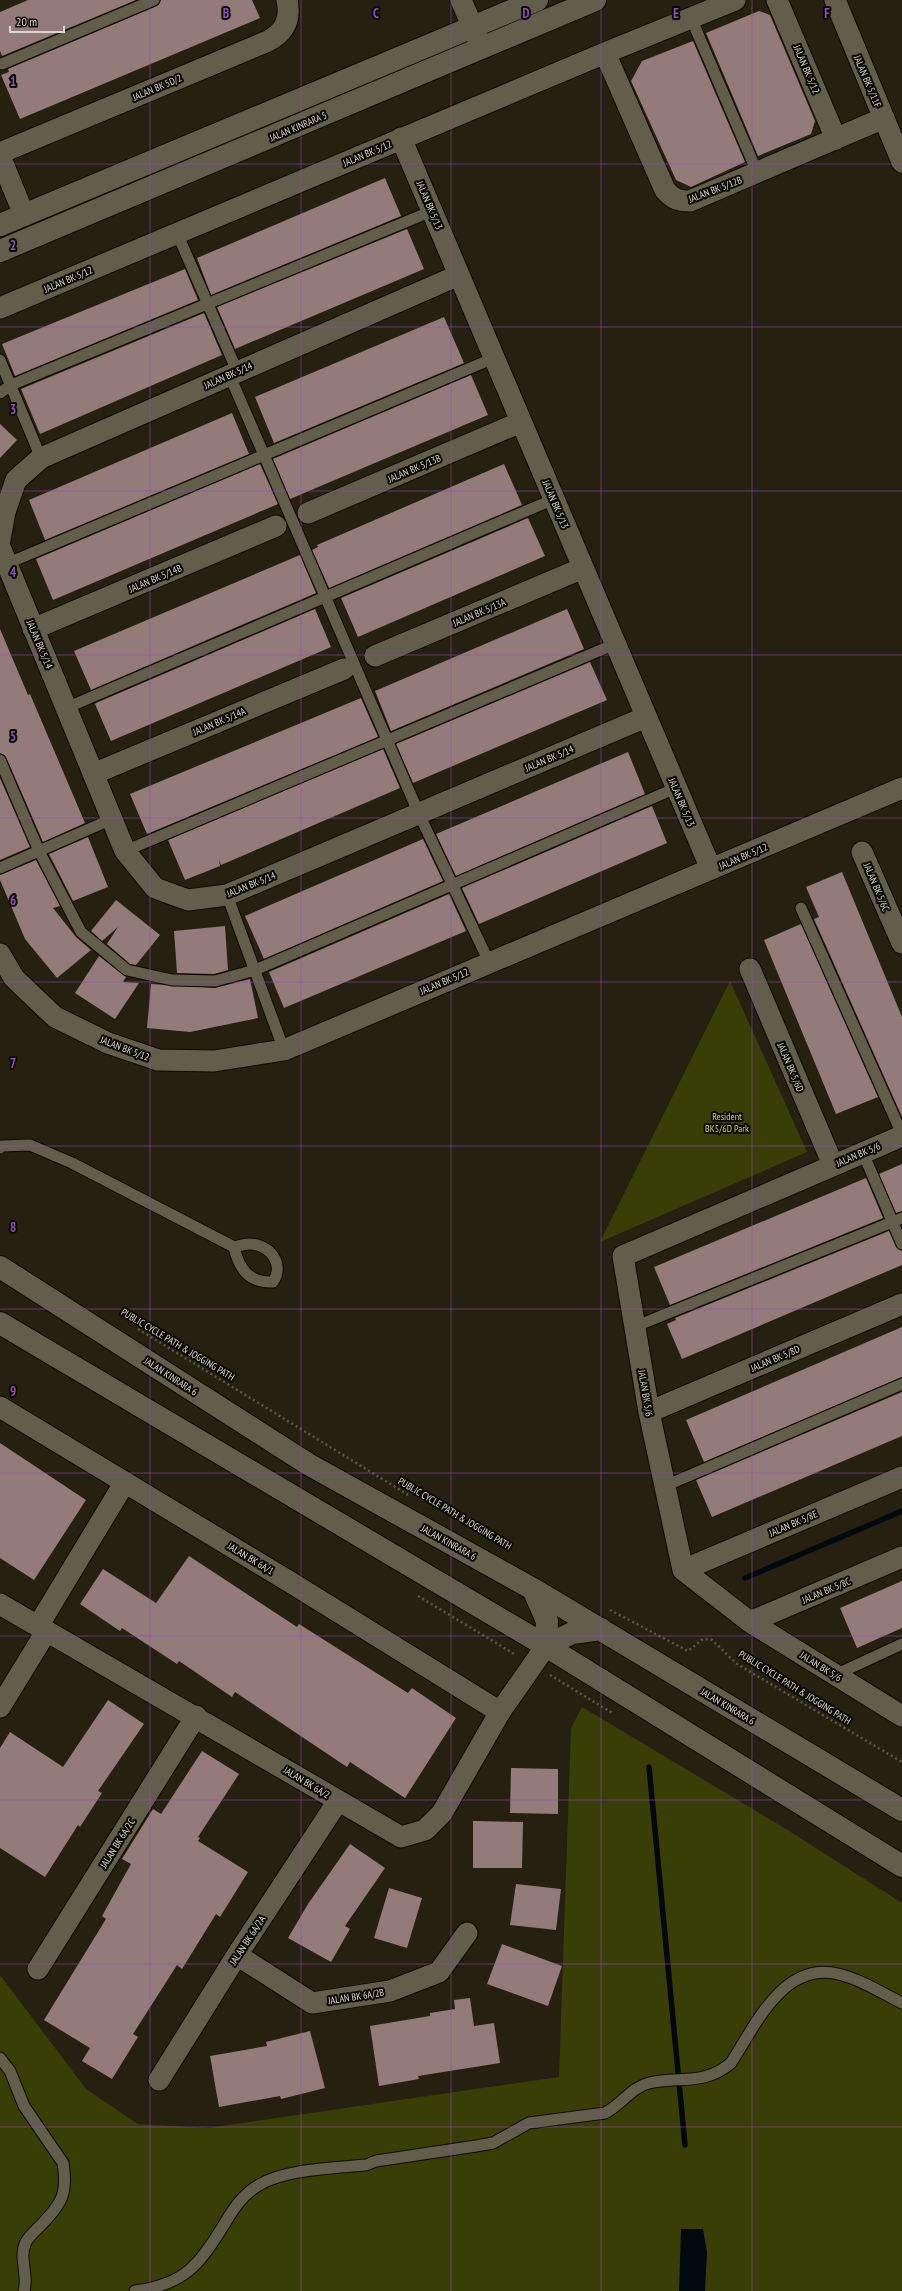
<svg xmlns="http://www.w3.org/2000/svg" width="902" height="2291" viewBox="0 0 902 2291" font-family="'PT Sans Narrow',sans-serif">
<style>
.green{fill:#393e07}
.water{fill:#02090e}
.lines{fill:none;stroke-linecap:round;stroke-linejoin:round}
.stream{stroke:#02090e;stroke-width:5.5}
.building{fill:#927b79}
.service-casing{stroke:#0e0900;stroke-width:13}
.minor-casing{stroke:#0e0900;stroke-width:23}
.secondary-casing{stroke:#0e0900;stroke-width:24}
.path{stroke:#5d584a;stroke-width:2.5;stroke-dasharray:2 3;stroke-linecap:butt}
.service{stroke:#635d4b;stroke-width:11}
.minor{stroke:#635d4b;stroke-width:21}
.secondary{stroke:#635d4b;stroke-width:22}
.grid{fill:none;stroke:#8e4ec2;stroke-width:1;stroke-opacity:0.55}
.labels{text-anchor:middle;stroke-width:4;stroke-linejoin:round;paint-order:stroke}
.street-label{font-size:10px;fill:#dad7cc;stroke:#0c0a04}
.park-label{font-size:10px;fill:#c6d26a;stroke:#0c0a04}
.grid-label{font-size:13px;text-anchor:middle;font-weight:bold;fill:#8e4ec2;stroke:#0c0a04;stroke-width:4;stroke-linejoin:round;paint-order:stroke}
</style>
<rect width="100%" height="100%" fill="#252010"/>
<path class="green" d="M730,981l77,171 -207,90z
M582,1707l204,122 116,74v388h-902v-316l86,114 52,35 70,4 351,-51 12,-349z"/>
<path class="water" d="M681,2229h22l4,23 -2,39h-26z"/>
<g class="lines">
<path class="stream" d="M745,1578l157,-67
M649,1767l36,378"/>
</g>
<path class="building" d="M28,0h108l-134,56 -2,-5v-39z
M161,0h91l8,18 -240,101 -19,-44 8,-3 -1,-3 149,-63z
M759,11l11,4 45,106 -4,13 -53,22 -52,-123z
M693,41l52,121 -54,25 -15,-7 -45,-99 11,-20z
M385,178l16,38 -190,79 -14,-37z
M407,229l17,40 -189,80 -18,-42z
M185,269l13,31 -183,76 -13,-32z
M204,313l18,42 -182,79 -19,-45z
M444,317l20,46 -190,80 -19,-46z
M471,375l17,40 -198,84 -17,-40z
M232,413l17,41 -204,86 -16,-40z
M0,424l17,16 -17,18z
M260,464l18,40 -225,96 -17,-41z
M504,464l18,41 -193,83 -17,-38 6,-3 -1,-2z
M528,518l17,38 -187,81 -17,-39z
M300,555l16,38 -225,97 -17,-39z
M315,609l16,38 -220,94 -16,-37 1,-1z
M567,609l17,40 -193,82 -16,-40z
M0,629l28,66 2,-1 55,129 -42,19 -37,-85 -6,-4z
M590,662l17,38 -194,83 -17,-39z
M361,698l17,39 -231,97 -17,-40z
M383,749l17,39 -179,77 -2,-5 1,6 -35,14 -17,-40z
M628,752l17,42 -189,82 -20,-42z
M0,778l30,69 -30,13z
M652,806l15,37 -188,81 -17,-36z
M88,837l20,50 -35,14 -24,-47z
M423,839l20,42 -179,78 -19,-43z
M36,860l24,46 -7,2 23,29 15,13 -34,28 -32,-39 -25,-59v-5z
M842,872l60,145v100l-88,-198 5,-2 -13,-30z
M449,894l17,37 -182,77 -15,-36z
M116,900l44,35 -24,30 -6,-1 -23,-20 11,-17 -16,14 -11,-10z
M801,924l77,173 -42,17 -72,-174z
M225,926l3,44 -14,4 -37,-1 -3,-42z
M99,956l27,21 -3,5 16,1 -24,36 -40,-26z
M250,979l8,39 -68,14 -43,-4 4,-44 64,4z
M902,1164v47l-6,2 -17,-39z
M866,1178l17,40 -213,87 -16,-38z
M889,1231l7,16 6,4v14l-220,94 -15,-35 9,-4 -1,-2z
M902,1327v50l-198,85 -18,-42z
M902,1392v44l-190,81 -16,-37z
M0,1443l86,57 -52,80 -34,-22z
M189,1556l108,71 2,-3 109,69 4,-5 44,30 -51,80 -55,-36 -3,5 -112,-75 -3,5 -53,-36 -2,3 -55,-36 -2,3 -40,-27 23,-35 53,34z
M902,1581v47l-45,20 -17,-40z
M108,1700l36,24 -46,67 4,2 -22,34 -2,-2 -33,52 -45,-29v-100l10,-16 53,35z
M202,1751l37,23 -41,63 2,1 -2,3 50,31 -28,45 -4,-3 -34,55 -5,-4 -44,69 5,3 -26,42 -30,-18 8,-13 -46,-28 62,-101 -4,-3 29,-52 -9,-5 31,-50 8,5z
M511,1768l47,1v45l-48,-1z
M473,1821l50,1 -1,46h-49z
M350,1844l35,24 -40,58 5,3 -19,33 -43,-24 20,-34z
M516,1884l45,5 -5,41 -46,-5z
M389,1888l33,10 -15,50 -33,-10z
M502,1944l60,22 -14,40 -61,-22z
M470,1998l4,28 20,-3 6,40 -82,13 1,3 -40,7 -9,-60 60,-10v-3l25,-4 -1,-9z
M310,2031l15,57 -44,11 -1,-3 -61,11 -9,-51 57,-10 -1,-4z"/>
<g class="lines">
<g class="service-casing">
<path id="service" d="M691,18l66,154
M2,64l152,-64
M177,233l60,138
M0,360l41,98
M229,374l190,440 70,148
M0,393l11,-8 421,-174
M6,564l488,-206
M66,708l488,-209
M0,760l39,91 42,81 46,38 45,10 43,1 40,-11 421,-182
M125,851l490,-207
M0,868l112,-49
M227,895l57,155
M801,908l101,226
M0,1148l2,-2 28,-1 42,18 162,84c5,-1 10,-3 15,-3 21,0 36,20 24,38 -24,1 -34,-13 -39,-35
M863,1153l39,91
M634,1327l268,-109
M665,1486l237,-102
M835,1675l67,-31
M0,2058l10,13 14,35 39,57c5,30 -1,41 -23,63 -4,4 -11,10 -14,16 -8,16 3,33 -2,49
M135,2291c51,-7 64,-26 90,-68 9,-15 18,-29 34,-38 26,-16 76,-17 107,-20l10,-4 100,-15 17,-3 36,-20 76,-10c16,-8 27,-26 44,-30 30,-7 55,3 82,-20 24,-37 52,-102 107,-89 22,5 44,19 64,29"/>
</g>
<g class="minor-casing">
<path id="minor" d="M461,0l19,44
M777,0l59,139
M835,0l67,162
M605,53l60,137c8,9 13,11 25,11l194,-83
M401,138l310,731
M0,153l268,-112c17,-9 23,-22 19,-41
M0,156l24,59
M0,308l605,-255 130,-53
M308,513l213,-91
M0,540l5,-28 11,-32 25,-22 418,-183
M0,547l125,304 30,37 33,12 39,-5 419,-178
M33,629l243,-103
M375,656l208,-88
M93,774l251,-105
M862,852l40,91
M0,954l14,24 41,39 53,26 50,17 56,1 70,-11 618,-262
M750,969l83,196
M902,1136l-279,120 26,156 34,158 67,52 152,94
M0,1407l290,175 210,130
M649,1412l253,-108
M683,1570l219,-93
M0,1604l401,233 24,-7 17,-17 58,-101 46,-66
M750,1622l152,-65
M38,1626l87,-144
M0,1707l46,-75
M237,1955l75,48 78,-12 49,-19 28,-39
M38,1969l158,-253
M159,2080l78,-125 101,-154"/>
</g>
<g class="secondary-casing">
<path id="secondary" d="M0,225l537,-225
M0,251l595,-251
M0,1267l308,197 225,125 369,221
M0,1323l546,323 356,220
M533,1589l14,32 -1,25 26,-13 29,-4"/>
</g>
<path class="path" d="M138,1329l272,167
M418,1596l98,59
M610,1610l78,41 15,-12 9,1 25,24 165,98
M550,1675l64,39"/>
<use href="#service" class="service"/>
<use href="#minor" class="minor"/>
<use href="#secondary" class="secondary"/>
</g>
<path class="grid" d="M150,0v2291M301,0v2291M451,0v2291M601,0v2291M752,0v2291M0,164h902M0,327h902M0,491h902M0,655h902M0,818h902M0,982h902M0,1146h902M0,1309h902M0,1473h902M0,1636h902M0,1800h902M0,1964h902M0,2127h902"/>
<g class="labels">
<g class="street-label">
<text transform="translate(807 69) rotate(67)" y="4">JALAN BK 5/12</text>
<text transform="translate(868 81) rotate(67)" y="4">JALAN BK 5/11F</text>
<text transform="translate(157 87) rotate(-23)" y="4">JALAN BK 5D/2</text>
<text transform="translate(298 126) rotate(-23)" y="4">JALAN KINRARA 5</text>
<text transform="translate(367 153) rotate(-23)" y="4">JALAN BK 5/12</text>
<text transform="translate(715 189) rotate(-21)" y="4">JALAN BK 5/12B</text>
<text transform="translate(430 205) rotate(67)" y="4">JALAN BK 5/13</text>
<text transform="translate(68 279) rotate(-23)" y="4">JALAN BK 5/12</text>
<text transform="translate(228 375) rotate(-24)" y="4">JALAN BK 5/14</text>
<text transform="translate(414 468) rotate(-23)" y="4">JALAN BK 5/13B</text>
<text transform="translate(556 504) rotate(67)" y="4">JALAN BK 5/13</text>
<text transform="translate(155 578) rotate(-23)" y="4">JALAN BK 5/14B</text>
<text transform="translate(479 612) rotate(-23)" y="4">JALAN BK 5/13A</text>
<text transform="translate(40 644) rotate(67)" y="4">JALAN BK 5/14</text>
<text transform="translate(219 721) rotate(-23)" y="4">JALAN BK 5/14A</text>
<text transform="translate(549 758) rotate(-23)" y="4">JALAN BK 5/14</text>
<text transform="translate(682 802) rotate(67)" y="4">JALAN BK 5/13</text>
<text transform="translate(743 856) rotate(-23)" y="4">JALAN BK 5/12</text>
<text transform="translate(251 884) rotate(-22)" y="4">JALAN BK 5/14</text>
<text transform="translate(877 887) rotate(67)" y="4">JALAN BK 5/6C</text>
<text transform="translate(444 981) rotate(-23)" y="4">JALAN BK 5/12</text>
<text transform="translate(125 1048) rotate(21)" y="4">JALAN BK 5/12</text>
<text transform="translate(791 1067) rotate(67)" y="4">JALAN BK 5/6D</text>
<text transform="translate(858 1154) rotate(-23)" y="4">JALAN BK 5/6</text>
<text transform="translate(178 1344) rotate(31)" y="4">PUBLIC CYCLE PATH &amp; JOGGING PATH</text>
<text transform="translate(775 1358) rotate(-23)" y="4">JALAN BK 5/8D</text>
<text transform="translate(171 1376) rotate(33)" y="4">JALAN KINRARA 6</text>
<text transform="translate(646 1393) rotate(80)" y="4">JALAN BK 5/6</text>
<text transform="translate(455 1513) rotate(31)" y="4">PUBLIC CYCLE PATH &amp; JOGGING PATH</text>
<text transform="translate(793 1523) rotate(-23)" y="4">JALAN BK 5/8E</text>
<text transform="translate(449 1542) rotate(29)" y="4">JALAN KINRARA 6</text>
<text transform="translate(251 1558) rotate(31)" y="4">JALAN BK 6A/1</text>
<text transform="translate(826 1590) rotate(-23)" y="4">JALAN BK 5/8C</text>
<text transform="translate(821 1666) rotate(32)" y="4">JALAN BK 5/6</text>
<text transform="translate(795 1687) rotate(32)" y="4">PUBLIC CYCLE PATH &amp; JOGGING PATH</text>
<text transform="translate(728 1706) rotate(31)" y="4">JALAN KINRARA 6</text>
<text transform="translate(307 1782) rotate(31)" y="4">JALAN BK 6A/2</text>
<text transform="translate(117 1843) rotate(-58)" y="4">JALAN BK 6A/2C</text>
<text transform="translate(247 1940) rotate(-57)" y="4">JALAN BK 6A/2A</text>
<text transform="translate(356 1996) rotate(-9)" y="4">JALAN BK 6A/2B</text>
</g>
<g class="park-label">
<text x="727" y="1120">Resident<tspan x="727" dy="12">BK5/6D Park</tspan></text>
</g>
</g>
<g class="grid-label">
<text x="226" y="18">B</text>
<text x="376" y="18">C</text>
<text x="526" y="18">D</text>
<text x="676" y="18">E</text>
<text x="827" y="18">F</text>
<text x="13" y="86">1</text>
<text x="13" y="250">2</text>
<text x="13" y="414">3</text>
<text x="13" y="577">4</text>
<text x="13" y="741">5</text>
<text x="13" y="905">6</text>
<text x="13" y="1068">7</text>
<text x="13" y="1232">8</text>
<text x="13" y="1396">9</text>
</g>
<path d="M10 26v6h54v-6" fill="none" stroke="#dad7cc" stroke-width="2"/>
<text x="16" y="26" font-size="12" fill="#dad7cc" stroke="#0c0a04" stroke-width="3" paint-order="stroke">20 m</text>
</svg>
